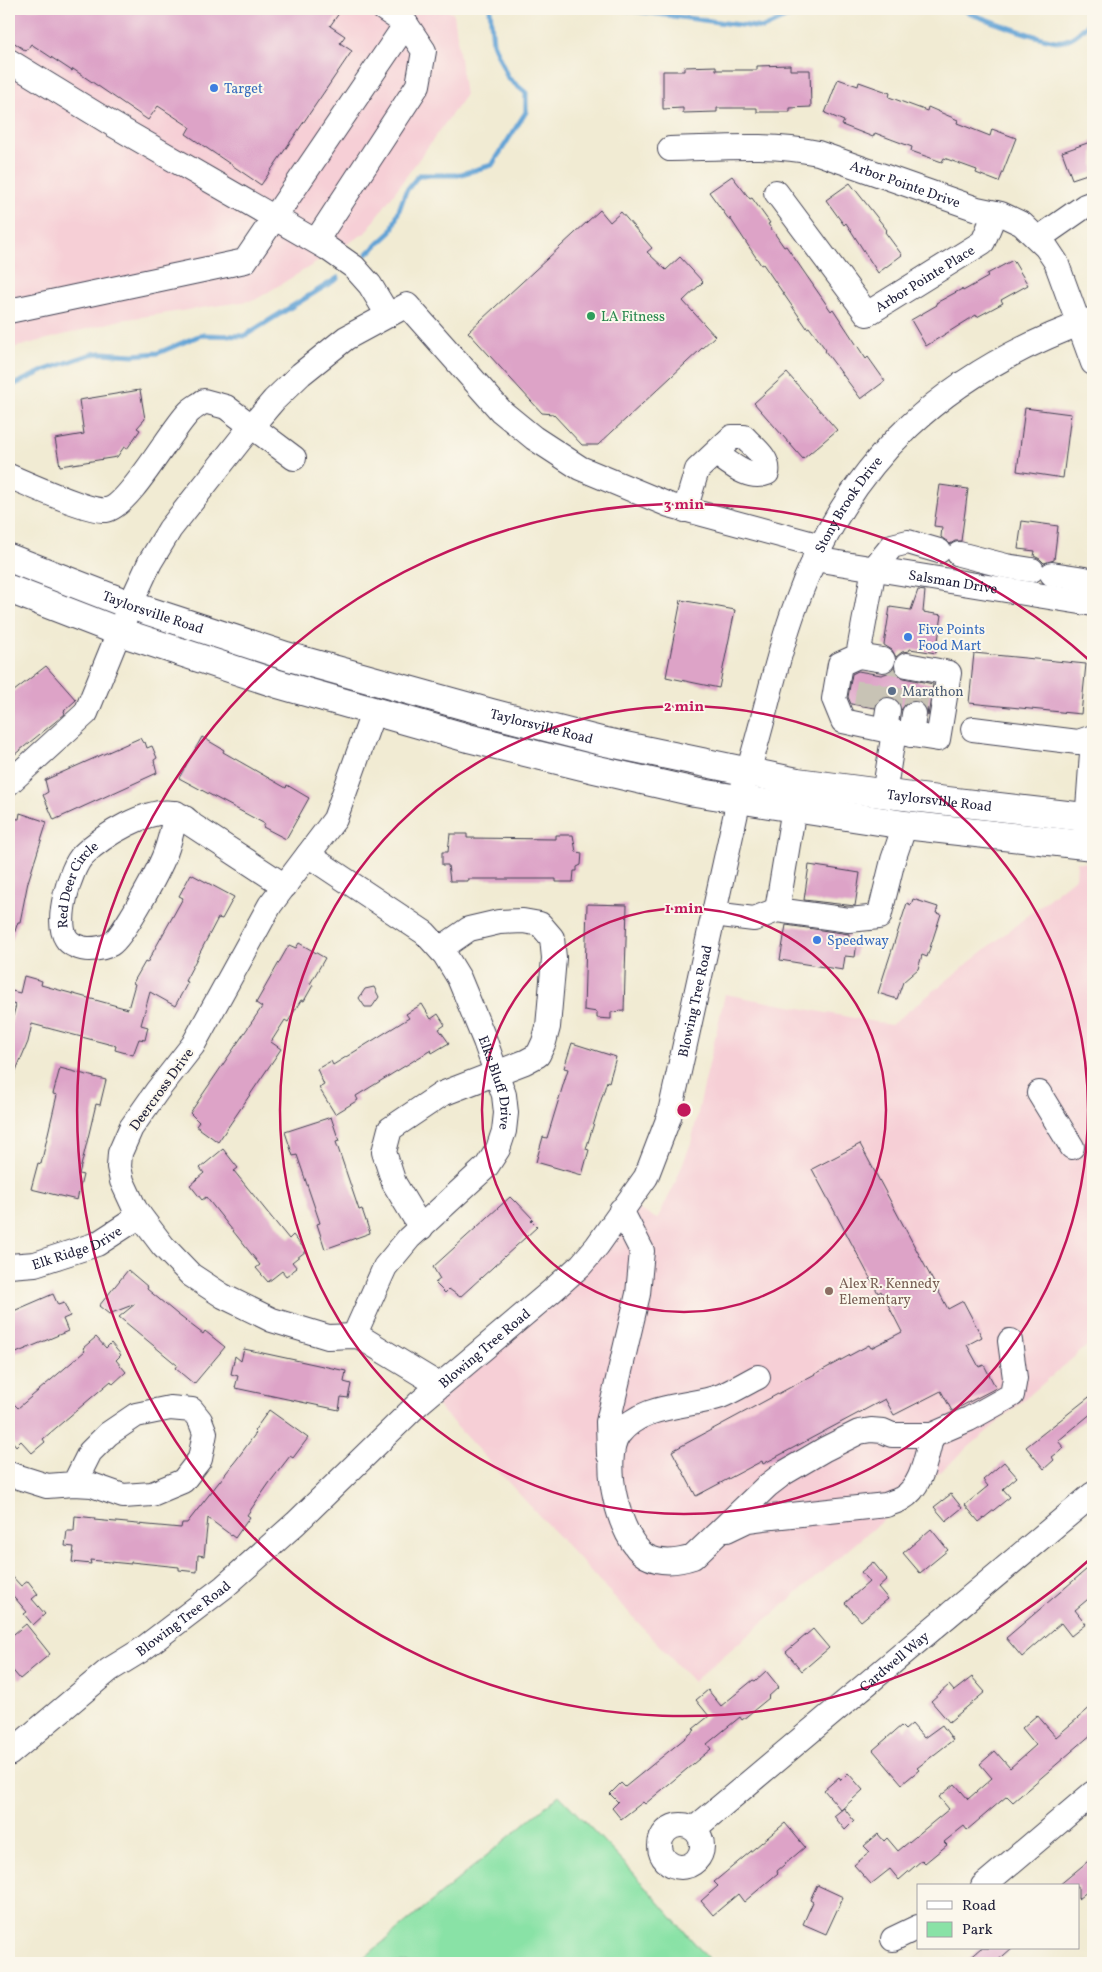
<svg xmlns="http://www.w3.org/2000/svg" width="1102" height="1972" viewBox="0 0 1102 1972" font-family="Vollkorn,serif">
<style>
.built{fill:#f6cfd6}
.green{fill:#89e2a6;stroke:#568270}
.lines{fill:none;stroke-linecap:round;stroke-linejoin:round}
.stream{stroke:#62a3d5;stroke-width:5}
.building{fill:#dda3c7}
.minor-tunnel{stroke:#c8c3b5;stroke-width:24;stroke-dasharray:24 12;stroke-linecap:butt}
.minor-casing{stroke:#414052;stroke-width:26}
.major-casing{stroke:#414052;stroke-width:30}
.minor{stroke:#fff;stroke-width:24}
.major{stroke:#fff;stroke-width:28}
.ring{fill:none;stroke:#c2185b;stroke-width:2.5}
.shop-dot{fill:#3f7fe0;stroke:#fbf7ec;stroke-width:2}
.leisure-dot{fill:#2e9e5b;stroke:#fbf7ec;stroke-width:2}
.service-dot{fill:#5c6f8a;stroke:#fbf7ec;stroke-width:2}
.education-dot{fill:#8d6e63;stroke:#fbf7ec;stroke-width:2}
.labels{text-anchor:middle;stroke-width:4;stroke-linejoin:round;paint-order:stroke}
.shop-label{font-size:14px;fill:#366cbe;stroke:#fbf7ec;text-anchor:start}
.street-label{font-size:14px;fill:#22223b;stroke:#fbf7ec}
.leisure-label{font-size:14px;fill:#27864d;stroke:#fbf7ec;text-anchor:start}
.service-label{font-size:14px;fill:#4e5e75;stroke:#fbf7ec;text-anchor:start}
.education-label{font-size:14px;fill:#785e54;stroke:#fbf7ec;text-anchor:start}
.centre{fill:#c2185b;stroke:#fbf7ec;stroke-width:2.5}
.ring-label{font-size:15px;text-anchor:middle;font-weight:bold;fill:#c2185b;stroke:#fbf7ec;stroke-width:4;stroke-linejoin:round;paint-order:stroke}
</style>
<rect width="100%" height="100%" fill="#fbf7ec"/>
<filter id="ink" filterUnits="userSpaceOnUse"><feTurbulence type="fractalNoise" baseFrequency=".02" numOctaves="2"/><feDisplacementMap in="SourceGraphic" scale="10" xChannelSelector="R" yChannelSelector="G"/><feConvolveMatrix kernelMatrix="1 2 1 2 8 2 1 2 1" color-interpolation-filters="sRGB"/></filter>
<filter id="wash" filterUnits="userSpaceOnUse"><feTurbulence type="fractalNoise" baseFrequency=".0096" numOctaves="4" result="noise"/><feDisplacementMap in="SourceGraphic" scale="20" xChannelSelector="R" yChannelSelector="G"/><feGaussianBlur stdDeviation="1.12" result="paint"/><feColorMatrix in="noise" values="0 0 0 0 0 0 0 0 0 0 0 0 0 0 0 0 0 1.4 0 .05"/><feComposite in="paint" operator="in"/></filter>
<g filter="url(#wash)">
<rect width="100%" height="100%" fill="#f1ebd3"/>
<path class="built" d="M9,9h436l9,5 11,82 -100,137 -110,67 -134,20 -112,29z
M1077,862l16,1v478l-400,341 -259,-280 200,-195 23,12 16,-31 18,-45 34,-149 166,31 185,-148z"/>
<path class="green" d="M559,1795l71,74 82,94h-354z"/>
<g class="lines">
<path class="stream" d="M620,9l143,19 42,-19
M963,9l6,4c16,6 82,31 94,28 13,-3 21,-13 30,-23
M367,254l24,-22 15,-41 13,-16h39l34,-10 34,-53v-19l-18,-15 -15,-35 -3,-34
M9,387l36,-17 47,-16 10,-1 31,2 25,-2 43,-18 43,1 94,-58"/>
</g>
<g id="blocks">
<path class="building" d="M9,9h333l-12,17 15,10 -5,7 12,8 -91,134 -75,-51 4,-7 -32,-21 -10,14 -75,-51 -1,2 -41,-27 -5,7 -17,-12z
M790,65v5h20l1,37 -21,1v4h-33v-4h-40v4l-34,1v-5l-20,1v-38h21v-4l32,-1v4h41v-4z
M838,79l20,7 1,-4 31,11 -1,4 38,14 1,-4 30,13 -1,3 33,13 2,-7 24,9 -17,44 -23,-9 1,-3 -33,-12 -2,4 -31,-11 1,-4 -37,-14 -2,4 -31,-12 2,-4 -19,-8z
M1093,141v31l-21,7 -10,-27z
M732,176l18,23 2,-1 18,25 -2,1 16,23 2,-1 45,65 2,-2 33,50 2,-2 17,24 -24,18 -36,-48 1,-1 -17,-23 -2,1 -44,-64 -2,1 -31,-47v3l-21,-29z
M850,183l37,47 -2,2 17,23 -24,18 -32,-50 -2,2 -18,-25z
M600,210l10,12 11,-10 31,36 -5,4 19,18 14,-13 23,25 -20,19 32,35 -117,109h-16l-29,-31 -11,-1 -74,-81z
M1013,260l15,25 -27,15 2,3 -26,14 -1,-2 -50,31 -15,-26 26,-15 -1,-2 26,-14 1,2 25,-14 -1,-3z
M787,373l50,57 -34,29 -49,-56z
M140,390l5,29 -8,9 3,2 -13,19 -3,-2 -7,10 -57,9 -5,-27 29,-5 -5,-34z
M1025,408l46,6 -8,64 -46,-7z
M940,485l28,4 -7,52h-6l-5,3 -9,-7 1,-10 -8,-1z
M1022,521l36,5 -4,34 -10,3 -4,-4 -6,-3 1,-5 -17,-2z
M918,590l7,1 -2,21 19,3 -6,38 -26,-4 -1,2 -7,1 -6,5 -4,-7 -8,-5 6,-38 21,3z
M681,600l54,10 -16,78 -53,-11z
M974,653l112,11 -5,50 -112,-11z
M46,666l30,34 -12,11 1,3 -56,45v-64z
M894,668l4,7 6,3 29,6 -5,32 -1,-8 -4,-4 -7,-3h-8l-7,9 -4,-10 -7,-4 -7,1 -6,5 -2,6 -24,-4 -3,-7 4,-23 6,-3 23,4 7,-2z
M202,737l22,13 -1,2 63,36 1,-3 22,13 -23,41 -23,-12 2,-3 -86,-46z
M140,738l3,5 2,-1 2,6 5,-2 5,12 -3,2 3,13 -103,47 -11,-25 5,-3 -3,-12z
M20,813l27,9 -19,60 -8,40h-2l-6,18h-3v-122l10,1z
M450,834h17v4l89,1v-4h17l3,17 6,1 -1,12 -4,2v4h-3l-1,11h-17v-3h-88v2h-18l-2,-16h-6v-13h6z
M809,865l51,8 -5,33 -51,-6z
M191,874l43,23 -12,22 -4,-1 -33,63 3,1 -13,24 -25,-14 -9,33 7,2 -3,13 -6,-1 -6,16 -18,-5 1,-4 -84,-22 -4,18 -19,45v-56l7,-26 -7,-2 3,-12 8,2 4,-17 18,5 -1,4 87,24 7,-25 -2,-1 12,-21 2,1 36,-65 -4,-2z
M913,899l25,8 -2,6 5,1 -14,43 -5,-2 -4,14 -15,13 -6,17 -19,-6 29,-90 4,2z
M587,904l40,1 -3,106 -13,1v7l-14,-1v-6l-13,-2z
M786,925l63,9 -1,7 9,1 -2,15 -10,-1 -2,14 -63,-10z
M299,943l26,15 -15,26 3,1 -9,16 -3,-1 -13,22 -3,-2 -14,22 10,7 -63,93 -22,-16 3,-4 -9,-9 72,-106 -6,-4 33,-58 7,3z
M374,987l5,10 -7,10h-7l-6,-9 6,-9z
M422,1004l9,15 7,-5 7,11 -6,4 10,14 -17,10 -1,-3 -75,46 2,4 -23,14 -16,-26 5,-3 -7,-16 14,-8 2,4 76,-47 -3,-4z
M572,1043l44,14 -7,25 -2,-1 -21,68 3,1 -7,25 -46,-13 7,-25 4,1 21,-69 -4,-1z
M60,1068l46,12 -6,25 -4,-1 -9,38 -8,32 4,1 -6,25 -46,-11 7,-26 3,1 9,-39 7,-30 -4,-1z
M331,1117l8,24 -3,1 23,68 3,-1 8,24 -45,16 -8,-25 3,-1 -23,-68 -4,1 -8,-24z
M860,1144l88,165 15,-8 19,36 -15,8 12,22 5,-2 12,23 -44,23 -11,-20 -47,24 -9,-16 -122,65 -1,-3 -66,35 -24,-45 197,-106 2,3 31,-16 -21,-41 -3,2 -66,-124z
M223,1149l15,19 -4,3 55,68 4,-4 13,16 -14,11 5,6 -11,8 -4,-5 -14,11 -12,-14 4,-3 -54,-68 -4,3 -12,-15 14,-12 -4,-5z
M510,1197l5,5 1,-1 17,18 -2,2 6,6 -77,70 -11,-8 -4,4 -10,-10 5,-4 -7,-12z
M128,1270l20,17 -1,2 30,25 26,20 2,-3 20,16 -31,37 -19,-16 2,-3 -58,-48 16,-13 -26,10 -10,-8z
M53,1294l5,11 6,-2 6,13 -7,3 5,12 -59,25v-43z
M96,1337l10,11 5,-5 10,12 -5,5 10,12 -13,12 -2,-3 -68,58 2,3 -13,11 -11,-12 -5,5 -7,-9v-38l9,9 67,-57 -2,-3z
M244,1349l102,22 -2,11 7,2 -3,14 -7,-1 -2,13 -104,-22 3,-12 -7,-2 4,-18 6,5z
M1093,1394v18l-35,29 6,7 -12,9 2,3 -10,9 -18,-22z
M269,1410l39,28 -15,20 -3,-2 -20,26 -23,33 3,2 -15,21 -27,-20 -4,38 -6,-1 -1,17 -18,-2v-3l-48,-5v2l-41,-4 1,4 -19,-2 2,-15 -9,-1 2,-15h7l1,-15 20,2 -1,2 87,8 1,-5h5l50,-64 19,-26 -2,-2z
M1004,1462l13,15 -14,12 7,8 -31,25 -14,-17 23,-19 -5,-6z
M951,1494l11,14 -16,13 -12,-14z
M931,1529l17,21 -28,23 -17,-20z
M873,1562l14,17 -9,8 10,12 -27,22 -16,-18 24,-21 -8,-10z
M1093,1564v31l-18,15 11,14 -15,12 -10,-13 -39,34 -16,-19z
M11,1575l10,11 7,-5 10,13 -6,5 13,15 -12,11 -9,-11 3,-2 -18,-21v-14z
M26,1624l24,30 -30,25 -11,-13v-28z
M813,1629l16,19 -27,23 -16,-19z
M766,1671l13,16 -11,10 1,1 -27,22 -2,-3 -33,27 4,5 -66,55 -2,-2 -22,17 -9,-11 6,-6 -8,-8 11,-11 4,4 70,-57 -2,-1 16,-13 -13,-16 12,-10 13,16 32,-26 2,1z
M972,1677l13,15 -36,30 -18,-21 18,-16 5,6z
M1093,1705v28l-80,69 -6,-6 -40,34 -3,-4 -20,16 3,3 -22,18 -3,-3 -23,20 -9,-11 -19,15 -17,-19 16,-13 -6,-6 14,-12 6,7 3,-3 11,13 51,-42 -10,-12 16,-13 13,15 24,-21 -12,-14 15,-13 15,17 26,-23 -14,-17 15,-13 19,22z
M912,1724l12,14 18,-13 11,15 -36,28 2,2 -17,14 -29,-34 28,-24 4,4z
M848,1773l15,17 -22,20 -17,-20 15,-13 2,3z
M844,1808l10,13 -9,9 -11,-14z
M785,1823l20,24 -28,24 1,2 -34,29 -6,-8 -25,21 -12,-14 17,-15 -4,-4z
M1093,1857v30l-15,12v-13h-20z
M817,1885l26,12 -17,37 -23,-10 10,-22 -3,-2z
M981,1948h31l-17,15h-32z"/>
</g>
</g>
<g filter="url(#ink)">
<use href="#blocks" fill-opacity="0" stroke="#414052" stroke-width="1"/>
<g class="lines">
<path class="minor-tunnel" d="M866,706l4,-33
M888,710l9,-47
M914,714l5,-33"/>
<g class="minor-casing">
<g id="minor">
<path d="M9,61l103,63 215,124 27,19 16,18 18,30"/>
<path id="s1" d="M670,149c49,-1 100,-6 148,4l159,56 24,5 21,10 24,23 10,15 37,101"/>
<path id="s2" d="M776,192l91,122 116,-72 12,-29"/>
<path d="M1039,238l46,-32 8,-3"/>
<path d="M316,241l102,-156 6,-34 -18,-27 -22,-15"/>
<path d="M9,311l236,-50 161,-237"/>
<path d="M9,476c19,8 80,36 97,34 23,-3 64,-79 83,-98 4,-4 10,-7 15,-11l22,6 68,51"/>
<path d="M685,510l12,-40 35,-33h12c9,10 26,21 23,36 -19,8 -37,-10 -52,-20"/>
<path d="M959,554l47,12 26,4"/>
<path id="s3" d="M814,559l279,45"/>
<path d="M1052,574l33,5 -2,23"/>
<path d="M858,656l25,4"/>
<path d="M374,710l-39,109 -65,86 -77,140 -36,46 -26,37 -11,25 -1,14 3,14 13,28 28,37 28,29 32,21 49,24 56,17 26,-1 6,1 79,48"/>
<path d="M973,729l105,13 15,-5"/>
<path d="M885,730l3,-20"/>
<path d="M894,732l44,7 11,-66 -42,-8"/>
<path d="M911,735l3,-21"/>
<path d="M9,783l77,-70 44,-108 20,-43 20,-33 75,-95 29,-34 27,-26 45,-36 61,-33 94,106 33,27 46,30 89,37 152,41"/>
<path d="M884,794l10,-62 -51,-11 -9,-22 6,-35 18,-8 16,-88 18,-22 16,-4 31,9"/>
<path id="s4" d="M176,813c-3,14 -6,28 -11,41 -6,16 -42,83 -54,90 -7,4 -15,5 -22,5 -8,0 -19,-4 -23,-11 -11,-17 4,-70 17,-83 18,-18 68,-50 94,-41 6,2 11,6 15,11l93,61"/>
<path d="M1086,836l7,-97"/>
<path id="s5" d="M308,855l117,78 20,22 14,23 26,63 19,54 2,18 -2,18 -6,18 -11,17 -78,72 -24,29 -31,69"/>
<path d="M777,910l17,-102"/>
<path d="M713,914l41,5 23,-9 72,10 30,-3 14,-57 12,-35"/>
<path d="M1039,1093l33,54"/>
<path d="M421,1228l-27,-45 -10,-31 6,-23 52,-35 83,-32 13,-7 6,-13 4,-15 6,-69 -2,-20 -12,-14 -17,-3 -24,1 -30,7 -29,20"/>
<path id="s6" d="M9,1266l26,-2 62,-20 43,-28"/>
<path d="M758,1377c-12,6 -25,14 -37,19 -33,12 -78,7 -102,38 -19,25 0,106 27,122 15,8 32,6 47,1l74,-71 17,-13 41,-24 34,-17 12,-2 12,1 9,4h40l37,-16 43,-24 3,-17 -5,-37"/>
<path d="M609,1455l-1,-33 30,-128 4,-43 -21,-41"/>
<path d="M9,1474l38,12 27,-2 18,1 31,11 29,-2 31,-13 17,-22 5,-26 -5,-13 -8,-10 -22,-2 -34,7 -28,19 -18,18 -16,32"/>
<path d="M727,1530l21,-10 15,-2 123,-13c5,-2 11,-4 15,-6 22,-12 25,-43 31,-64"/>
<path id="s7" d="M9,1754l100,-84 31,-19 84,-64 72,-64 122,-119 135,-114 28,-25 16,-19 49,-69 23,-60 70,-318c23,-63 33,-130 56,-192 53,-149 151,-236 298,-288"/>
<circle cx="681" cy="1846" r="21"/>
<path id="s8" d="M694,1829l399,-335"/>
<path d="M983,1886l110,-93"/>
<path d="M893,1939l25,-12"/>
</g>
</g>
<g class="major-casing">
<g id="major">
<path id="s9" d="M9,558l121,47 156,51 205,57 110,28 196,41 107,14 189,22"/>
<path d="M9,589l111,43 158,52 190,54 126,31 101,23 99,16 111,17 188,21"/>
</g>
</g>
<use href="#minor" class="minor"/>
<use href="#major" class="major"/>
</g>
</g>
<g class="ring">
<circle cx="684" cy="1110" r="202"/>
<circle cx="684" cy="1110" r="404"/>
<path d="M1089 1560A606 606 0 1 1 1089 660"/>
</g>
<g class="shop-dot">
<circle cx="214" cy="88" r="5"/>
<circle cx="908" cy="637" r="5"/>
<circle cx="817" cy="940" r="5"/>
</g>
<circle class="leisure-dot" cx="591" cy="316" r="5"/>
<circle class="service-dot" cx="892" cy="691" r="5"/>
<circle class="education-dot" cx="829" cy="1291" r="5"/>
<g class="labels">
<g class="shop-label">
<text x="224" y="93">Target</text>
<text x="918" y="634">Five Points<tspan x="918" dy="16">Food Mart</tspan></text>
<text x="827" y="945">Speedway</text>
</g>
<g class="street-label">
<text dy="5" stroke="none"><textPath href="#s1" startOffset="241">Arbor Pointe Drive</textPath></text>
<text dy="5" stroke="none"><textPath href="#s2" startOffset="220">Arbor Pointe Place</textPath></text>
<text dy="5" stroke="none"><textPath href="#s7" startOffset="1569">Stony Brook Drive</textPath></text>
<text dy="5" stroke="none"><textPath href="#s3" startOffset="141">Salsman Drive</textPath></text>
<text dy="5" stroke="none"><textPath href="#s9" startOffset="154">Taylorsville Road</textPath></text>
<text dy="5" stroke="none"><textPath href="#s9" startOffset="559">Taylorsville Road</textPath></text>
<text dy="5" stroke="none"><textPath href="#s9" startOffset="964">Taylorsville Road</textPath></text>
<text dy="5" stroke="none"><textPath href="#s4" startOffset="255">Red Deer Circle</textPath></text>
<text dy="5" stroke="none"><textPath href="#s7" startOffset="1046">Blowing Tree Road</textPath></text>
<text dy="5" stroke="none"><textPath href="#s5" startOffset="309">Elks Bluff Drive</textPath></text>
<text transform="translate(161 1089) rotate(-54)" y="5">Deercross Drive</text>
<text dy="5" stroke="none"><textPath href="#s6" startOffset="71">Elk Ridge Drive</textPath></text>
<text dy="5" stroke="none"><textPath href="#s7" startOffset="626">Blowing Tree Road</textPath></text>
<text dy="5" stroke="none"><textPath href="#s7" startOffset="221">Blowing Tree Road</textPath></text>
<text dy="5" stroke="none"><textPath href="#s8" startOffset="261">Cardwell Way</textPath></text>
</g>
<g class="leisure-label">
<text x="601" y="321">LA Fitness</text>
</g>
<g class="service-label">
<text x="902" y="696">Marathon</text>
</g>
<g class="education-label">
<text x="839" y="1288">Alex R. Kennedy<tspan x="839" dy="16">Elementary</tspan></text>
</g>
</g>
<circle cx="684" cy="1110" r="8" class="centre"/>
<g class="ring-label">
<text x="684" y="509">3 min</text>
<text x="684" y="711">2 min</text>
<text x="684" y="913">1 min</text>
</g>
<rect width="1102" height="1972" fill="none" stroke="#fbf7ec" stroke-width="30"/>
<rect x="917" y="1884" width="162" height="65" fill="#fbf7ec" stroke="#a4a2a5"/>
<rect x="927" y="1901" width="25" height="8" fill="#ffffff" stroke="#a4a2a5"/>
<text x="962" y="1910" font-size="15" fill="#22223b">Road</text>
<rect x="927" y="1922" width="25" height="15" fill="#89e2a6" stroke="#a4a2a5"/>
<text x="962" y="1934" font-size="15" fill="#22223b">Park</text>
</svg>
